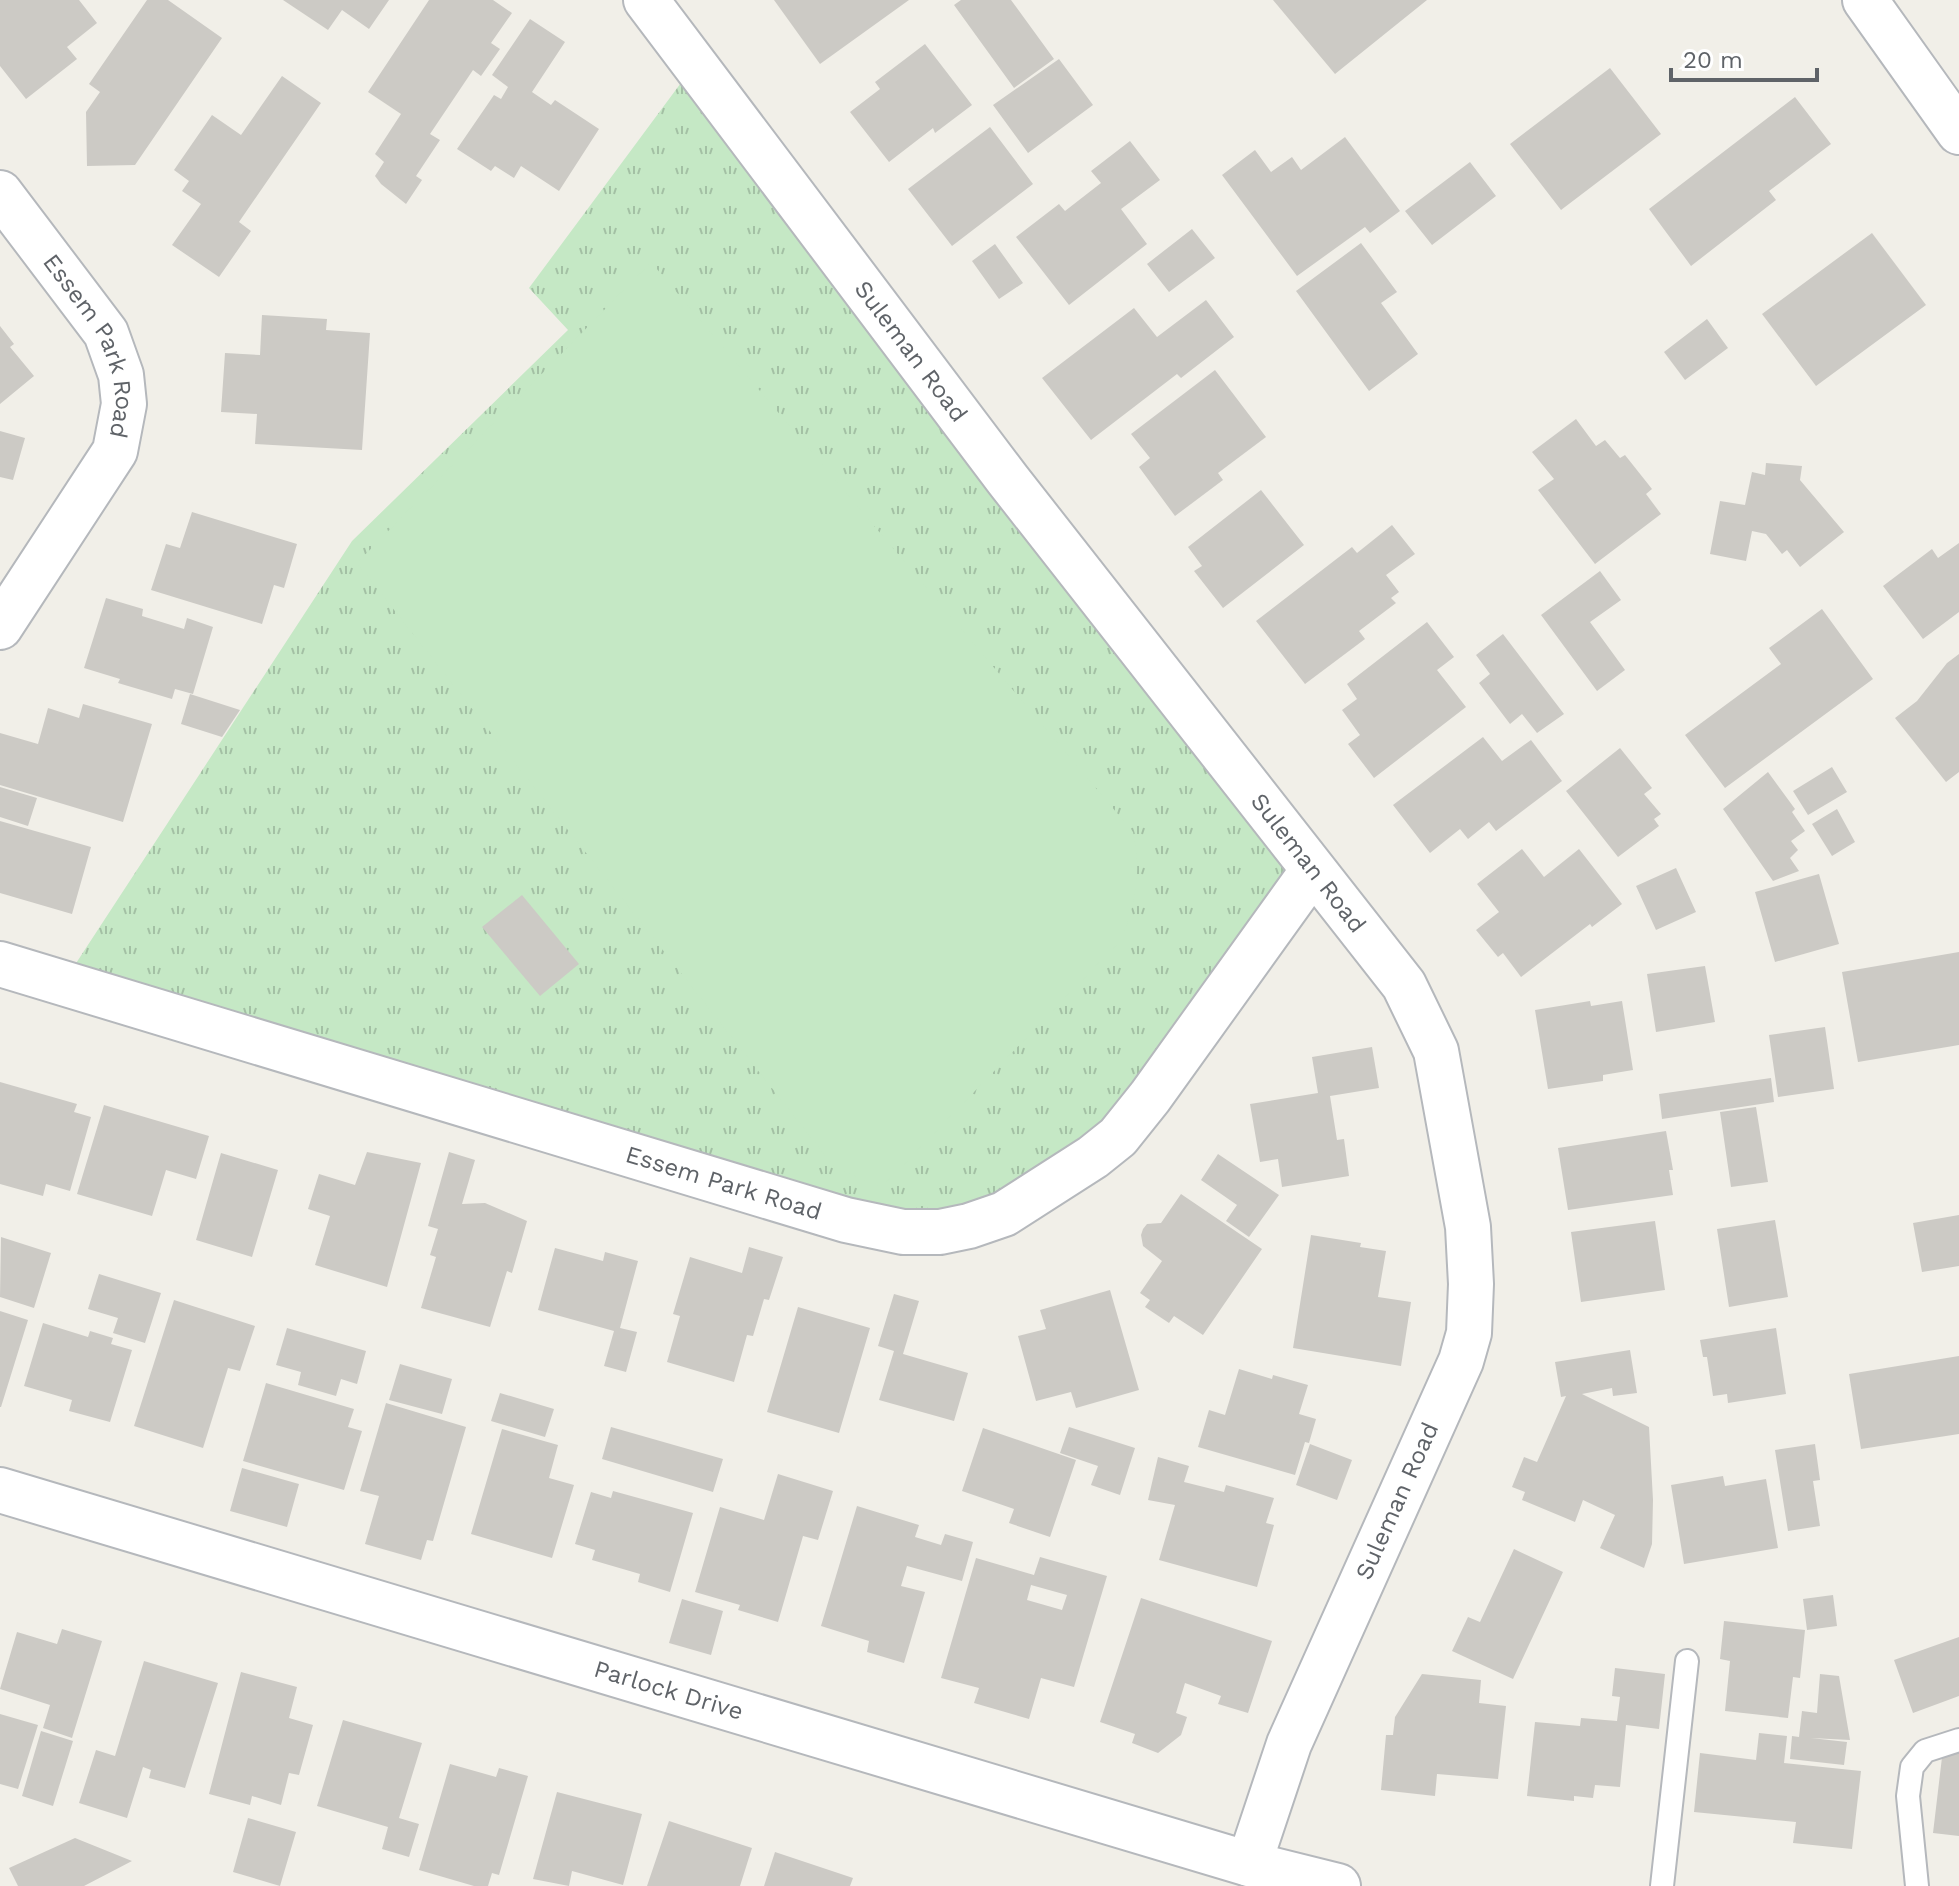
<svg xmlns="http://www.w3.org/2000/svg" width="1959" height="1886" viewBox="0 0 1959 1886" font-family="'Work Sans',sans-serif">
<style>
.grass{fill:url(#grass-tufts)}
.pitch{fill:#c5e8c5}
.building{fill:#cccac5;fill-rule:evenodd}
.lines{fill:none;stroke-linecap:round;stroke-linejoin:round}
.lane-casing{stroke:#b5b8bc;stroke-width:26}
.street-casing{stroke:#b5b8bc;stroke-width:48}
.lane{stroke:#fff;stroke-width:22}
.street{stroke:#fff;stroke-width:44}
.labels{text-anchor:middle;stroke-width:6;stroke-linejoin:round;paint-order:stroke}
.street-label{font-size:24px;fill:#5f6368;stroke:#fff}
</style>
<defs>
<pattern id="grass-tufts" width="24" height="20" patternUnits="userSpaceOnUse" patternTransform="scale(2)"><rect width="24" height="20" fill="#c5e8c5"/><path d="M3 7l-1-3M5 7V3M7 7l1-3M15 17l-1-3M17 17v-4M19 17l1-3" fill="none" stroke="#a3c0a4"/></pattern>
</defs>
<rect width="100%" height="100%" fill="#f1efe8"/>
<path class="grass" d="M692,68l613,800 -145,193 -77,81 -111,67 -70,11 -835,-243 285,-436 216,-211 -39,-42z"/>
<path class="pitch" d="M651,262l482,570c9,41 3,70 -12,108l-239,247 -47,-19 -478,-605z"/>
<path class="building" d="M0,0h79l18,23 -30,24 10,12 -51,40 -26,-33z
M147,0h21l54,38 -87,127 -48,1 -1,-54 14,-20 -11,-8z
M283,0h106l-20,29 -27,-19 -14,20z
M429,0h64l19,13 -21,30 9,6 -19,27 -8,-6 -43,64 10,6 -24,36 6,4 -16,24 -25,-20 -6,-8 9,-14 -9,-8 26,-40 -33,-22z
M774,0h135l-89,64z
M961,0h50l43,59 -40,29 -60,-83z
M1273,0h154l-92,74z
M530,19l35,23 -33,50 19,13 4,-5 44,29 -40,62 -38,-25 -7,12 -19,-12 -4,5 -34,-22 37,-54 7,4 7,-12 -16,-12z
M925,44l47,61 -37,28 -2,-5 -44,34 -39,-50 30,-23 -5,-7z
M1059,59l34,46 -65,48 -35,-48z
M1610,68l51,66 -100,76 -51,-66z
M282,76l39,27 -82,119 12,9 -32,46 -47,-32 29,-41 -19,-13 7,-10 -15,-11 38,-55 29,20z
M1795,97l36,47 -62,47 7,9 -85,66 -42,-57z
M990,127l43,57 -81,62 -44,-57z
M1345,137l55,74 -30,22 -5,-6 -68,49 -75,-101 33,-25 16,22 21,-15 9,13z
M1130,141l30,39 -39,29 26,35 -78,61 -53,-68 43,-33 6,7 36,-28 -10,-12z
M1470,162l26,34 -64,49 -27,-34z
M1192,229l23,29 -46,34 -22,-28z
M1872,233l54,72 -110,81 -54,-72z
M1361,243l36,49 -16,11 37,51 -49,37 -73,-100z
M995,244l28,39 -24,16 -27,-38z
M1206,300l28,37 -53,41 -4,-4 -86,66 -49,-62 92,-70 23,29z
M262,315l65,4 -1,11 44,3 -8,117 -107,-6 2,-30 -36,-2 4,-59 35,2z
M1707,319l21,29 -43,32 -21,-28z
M0,326l14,18 -4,3 24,29 -34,28z
M1215,370l51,67 -48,36 5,7 -48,36 -36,-49 11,-9 -19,-24z
M1576,419l20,27 9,-6 15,18 5,-3 27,34 -6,5 15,20 -66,50 -57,-74 16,-11 -22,-27z
M0,431l25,7 -12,42 -13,-3z
M1766,463l36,3 -2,14 44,52 -44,35 -13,-17 -5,4 -16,-20 -14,-3 -6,30 -36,-7 10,-53 25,4 7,-33 13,3z
M1261,490l43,55 -81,63 -29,-37 8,-5 -14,-19z
M192,512l105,32 -13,44 -10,-3 -12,39 -111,-34 15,-46 14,4z
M1392,525l23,29 -29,21 13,17 -8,6 5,5 -37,28 6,8 -60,45 -49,-63 96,-74 5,6z
M1959,543v69l-36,27 -40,-53 49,-37 6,9z
M1600,571l21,29 -31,22 35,48 -28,21 -56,-76z
M106,598l37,11 -1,7 42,13 3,-11 26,9 -20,67 -18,-5 -3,10 -54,-16 2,-4 -36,-11z
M1822,609l51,70 -148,109 -40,-53 96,-71 -12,-16z
M1427,622l27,35 -17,13 29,37 -92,71 -26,-34 12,-9 -18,-25 15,-11 -10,-15z
M1503,634l61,80 -27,19 -15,-19 -12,10 -31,-41 11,-9 -14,-19z
M1959,654v118l-13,10 -51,-64 22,-17 30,-38z
M190,694l50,16 -18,27 -41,-13z
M83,704l69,20 -29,98 -123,-37v-52l38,11 10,-36 31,10z
M1483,737l19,24 29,-21 31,41 -66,50 -7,-9 -21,17 -8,-10 -30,24 -37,-48z
M1620,748l32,40 -8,6 17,20 -7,5 5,7 -41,31 -52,-66z
M1832,767l15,25 -39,23 -15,-24z
M1768,772l27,37 -3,3 13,19 -14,10 7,9 -8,8 9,13 -26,10 -50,-72z
M0,787l37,11 -9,28 -28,-9z
M1837,809l18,33 -23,14 -20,-32z
M0,821l91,26 -19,67 -72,-21z
M1522,849l22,28 35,-28 43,55 -30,23 -2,-3 -69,53 -18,-24 -5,4 -22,-27 23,-18 -22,-28z
M1676,868l20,44 -40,18 -20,-44z
M1819,874l20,70 -64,18 -20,-70z
M522,895l57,69 -39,32 -58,-69z
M1959,952v93l-101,17 -16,-90z
M1705,966l10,56 -59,10 -9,-58z
M1590,1001l1,5 31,-5 11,69 -30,5v6l-55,8 -13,-79z
M1825,1027l9,62 -56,8 -9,-62z
M1372,1047l7,41 -49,8 7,44 7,-1 5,37 -67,11 -4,-28 -18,3 -10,-58 68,-11 -6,-36z
M1771,1078l3,24 -112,17 -3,-25z
M0,1082l77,22 -3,8 17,5 -21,74 -24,-7 -3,12 -43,-12z
M104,1105l105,31 -13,43 -30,-9 -14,46 -75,-22z
M1756,1107l12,75 -37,5 -11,-75z
M1666,1131l7,39h-4l4,25 -105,15 -10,-62z
M367,1152l54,11 -34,124 -72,-22 15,-49 -22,-7 11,-35 36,11z
M449,1152l26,8 -13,44 23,-1 42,18 -15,52 -5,-2 -17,56 -69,-19 15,-51 -6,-2 8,-26 -10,-3z
M221,1153l57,17 -26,87 -56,-17z
M1218,1154l61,41 -30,42 -23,-16 11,-16 -36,-25z
M1181,1194l81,55 -59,86 -29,-19 -5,7 -24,-16 5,-7 -10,-7 22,-32 -19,-15 -2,-11 2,-6 4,-5 14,-1z
M1959,1215v51l-37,6 -9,-49z
M1775,1220l13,77 -59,10 -12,-78z
M1655,1221l10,69 -84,12 -10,-70z
M1311,1235l50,8 -1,4 26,4 -8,46 33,5 -10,64 -108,-18z
M1,1237l50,16 -17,55 -34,-11z
M749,1247l34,10 -14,43 -5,-1 -11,37 -6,-1 -13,47 -67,-20 13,-46 -7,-2 17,-57 52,16z
M555,1248l48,13 2,-9 33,9 -18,67 17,4 -11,40 -22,-6 10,-35 -76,-21z
M99,1274l62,19 -16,50 -32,-10 5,-15 -30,-9z
M1110,1290l29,100 -63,18 -5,-16 -35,9 -18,-65 28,-7 -6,-19z
M894,1294l25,7 -16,53 65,19 -14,48 -75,-21 15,-49 -16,-5z
M174,1300l81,26 -15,45 -12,-3 -25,80 -69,-22z
M798,1307l72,21 -31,105 -72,-21z
M0,1311l28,9 -27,87h-1z
M43,1323l45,14 2,-6 23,7 -2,6 21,6 -22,72 -41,-11 3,-11 -48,-14z
M287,1328l79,23 -9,33 -16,-5 -5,17 -38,-11 3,-13 -25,-7z
M1776,1328l10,66 -58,9 -1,-9 -14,2 -6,-39h-4l-3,-17z
M1630,1350l7,43 -24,3 -1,-8 -30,6 67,33 4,73 -1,44 -8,24 -44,-20 15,-33 -32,-15 -8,22 -53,-22 3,-8 -13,-5 12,-30 13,5 29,-66 -5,1 -6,-35z
M1959,1356v78l-98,15 -12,-75z
M400,1364l52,15 -10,35 -53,-14z
M1239,1369l33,10 1,-4 35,10 -9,29 17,5 -7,24 -4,-1 -10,33 -97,-28 11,-37 16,5z
M266,1383l88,26 -6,18 14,4 -18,59 -101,-29z
M500,1393l54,16 -9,28 -54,-16z
M386,1403l80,24 -33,114 -6,-1 -6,20 -56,-16 14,-48 -19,-5z
M611,1427l112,32 -10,33 -111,-33z
M1069,1427l66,21 -15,47 -29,-10 7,-19 -38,-13z
M983,1428l93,32 -26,77 -41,-14 5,-14 -52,-18z
M502,1429l56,16 -9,33 25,7 -22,73 -81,-24z
M1310,1444l42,16 -15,40 -41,-15z
M1815,1444l5,36 -7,1 7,45 -32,5 -13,-81z
M1158,1457l31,9 -5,16 40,10 2,-7 48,13 -8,25 8,2 -17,62 -98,-27 16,-55 -27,-5z
M242,1468l57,16 -12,43 -57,-16z
M778,1474l55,17 -15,49 -15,-4 -25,86 -40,-12 2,-5 -45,-13 25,-85 44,13z
M1723,1476l2,10 41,-7 12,69 -94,16 -13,-79z
M613,1491l80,22 -23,79 -32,-10 2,-8 -48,-14 3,-10 -20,-6 16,-52 20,6z
M857,1506l62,19 -4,12 26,8 4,-11 28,8 -11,39 -55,-15 -6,20 24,6 -21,71 -37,-11 2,-11 -48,-15z
M1514,1549l49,23 -50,107 -61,-28 16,-34 12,5z
M1040,1557l67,19 -33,111 -33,-9 -12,41 -55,-16 5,-15 -38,-10 35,-120 58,17zM1031,1585l36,10 -5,15 -35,-10z
M1833,1595l4,31 -30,4 -4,-31z
M1141,1598l131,43 -24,72 -30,-9 3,-8 -36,-13 -9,30 11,4 -6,18 -23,18 -26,-10 3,-9 -35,-12z
M682,1599l41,12 -12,44 -42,-12z
M1724,1621l81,9 -5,48 -7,-1 -5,41 -63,-7 5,-50 -10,-2z
M62,1629l40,12 -30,97 -29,-10 7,-23 -50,-16 17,-57 40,12z
M1959,1637v59l-46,17 -19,-53z
M144,1661l74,22 -33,105 -36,-10 2,-8 -8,-3 -16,51 -48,-15 17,-53 19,6z
M1615,1668l50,6 -6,55 -33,-4 -6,62 -25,-2 -2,13 -19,-2v5l-47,-5 8,-74 45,4 1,-8 36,3 3,-24 -8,-1z
M241,1672l56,15 -8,31 24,7 -14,50 -10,-2 -8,32 -29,-9 -2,9 -41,-11z
M1422,1674l59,6 -2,23 27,3 -8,73 -61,-5 -2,22 -54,-6 5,-55h7l2,-18z
M1820,1674l19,2 11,64 -39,-2 36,4 -3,23 -54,-6 2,-23 7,1 3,-26 15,2z
M0,1714l38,11 -20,64 -18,-5z
M343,1720l79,23 -23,75 20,6 -10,33 -27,-8 6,-22 -71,-21z
M41,1731l32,10 -20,65 -31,-10z
M1759,1733l28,3 -3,27 77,8 -9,78 -59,-6 3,-21 -102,-10 6,-59 56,7z
M1943,1749l16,2v85l-26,-3z
M450,1764l46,13 3,-9 29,8 -29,99 -7,-2 -4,13h-14l-55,-16z
M557,1792l85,22 -19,71 -51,-14 -3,15 -36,-7z
M248,1818l48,14 -16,54 -47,-14z
M669,1821l83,27 -12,38h-93z
M75,1838l57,23 -48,25h-66l-9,-18z
M775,1852l78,26 -3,8h-86z"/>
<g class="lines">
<g class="lane-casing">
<path id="lane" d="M1662,1886l25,-225
M1917,1886l-9,-90 4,-29 13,-16 34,-11"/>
</g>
<g class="street-casing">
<g id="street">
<path id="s1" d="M646,0l362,480 396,505 32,66 32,176 3,57 -2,49 -8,28 -172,383 -40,120"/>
<path d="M1865,0l94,132"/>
<path id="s2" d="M0,193l106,140 15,42 3,29 -9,47 -115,176"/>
<path id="s3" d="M0,964l846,256 57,12h37l29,-6 35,-12 89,-57 25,-20 32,-40 163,-227"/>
<path id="s4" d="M0,1490l1249,374 89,22"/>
</g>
</g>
<use href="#lane" class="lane"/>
<use href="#street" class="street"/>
</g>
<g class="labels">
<g class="street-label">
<text dy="8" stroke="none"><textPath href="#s2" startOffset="182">Essem Park Road</textPath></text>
<text dy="8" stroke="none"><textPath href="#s1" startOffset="440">Suleman Road</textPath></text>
<text dy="8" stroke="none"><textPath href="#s1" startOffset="1088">Suleman Road</textPath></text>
<text dy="8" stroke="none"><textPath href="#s3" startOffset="756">Essem Park Road</textPath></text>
<text transform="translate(1397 1501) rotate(-66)" y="8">Suleman Road</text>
<text dy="8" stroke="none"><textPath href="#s4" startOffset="698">Parlock Drive</textPath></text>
</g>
</g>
<path d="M1671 68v12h146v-12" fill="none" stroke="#5f6368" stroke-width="4"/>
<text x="1683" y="68" font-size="24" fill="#5f6368" stroke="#ffffff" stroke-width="6" paint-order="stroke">20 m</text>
</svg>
